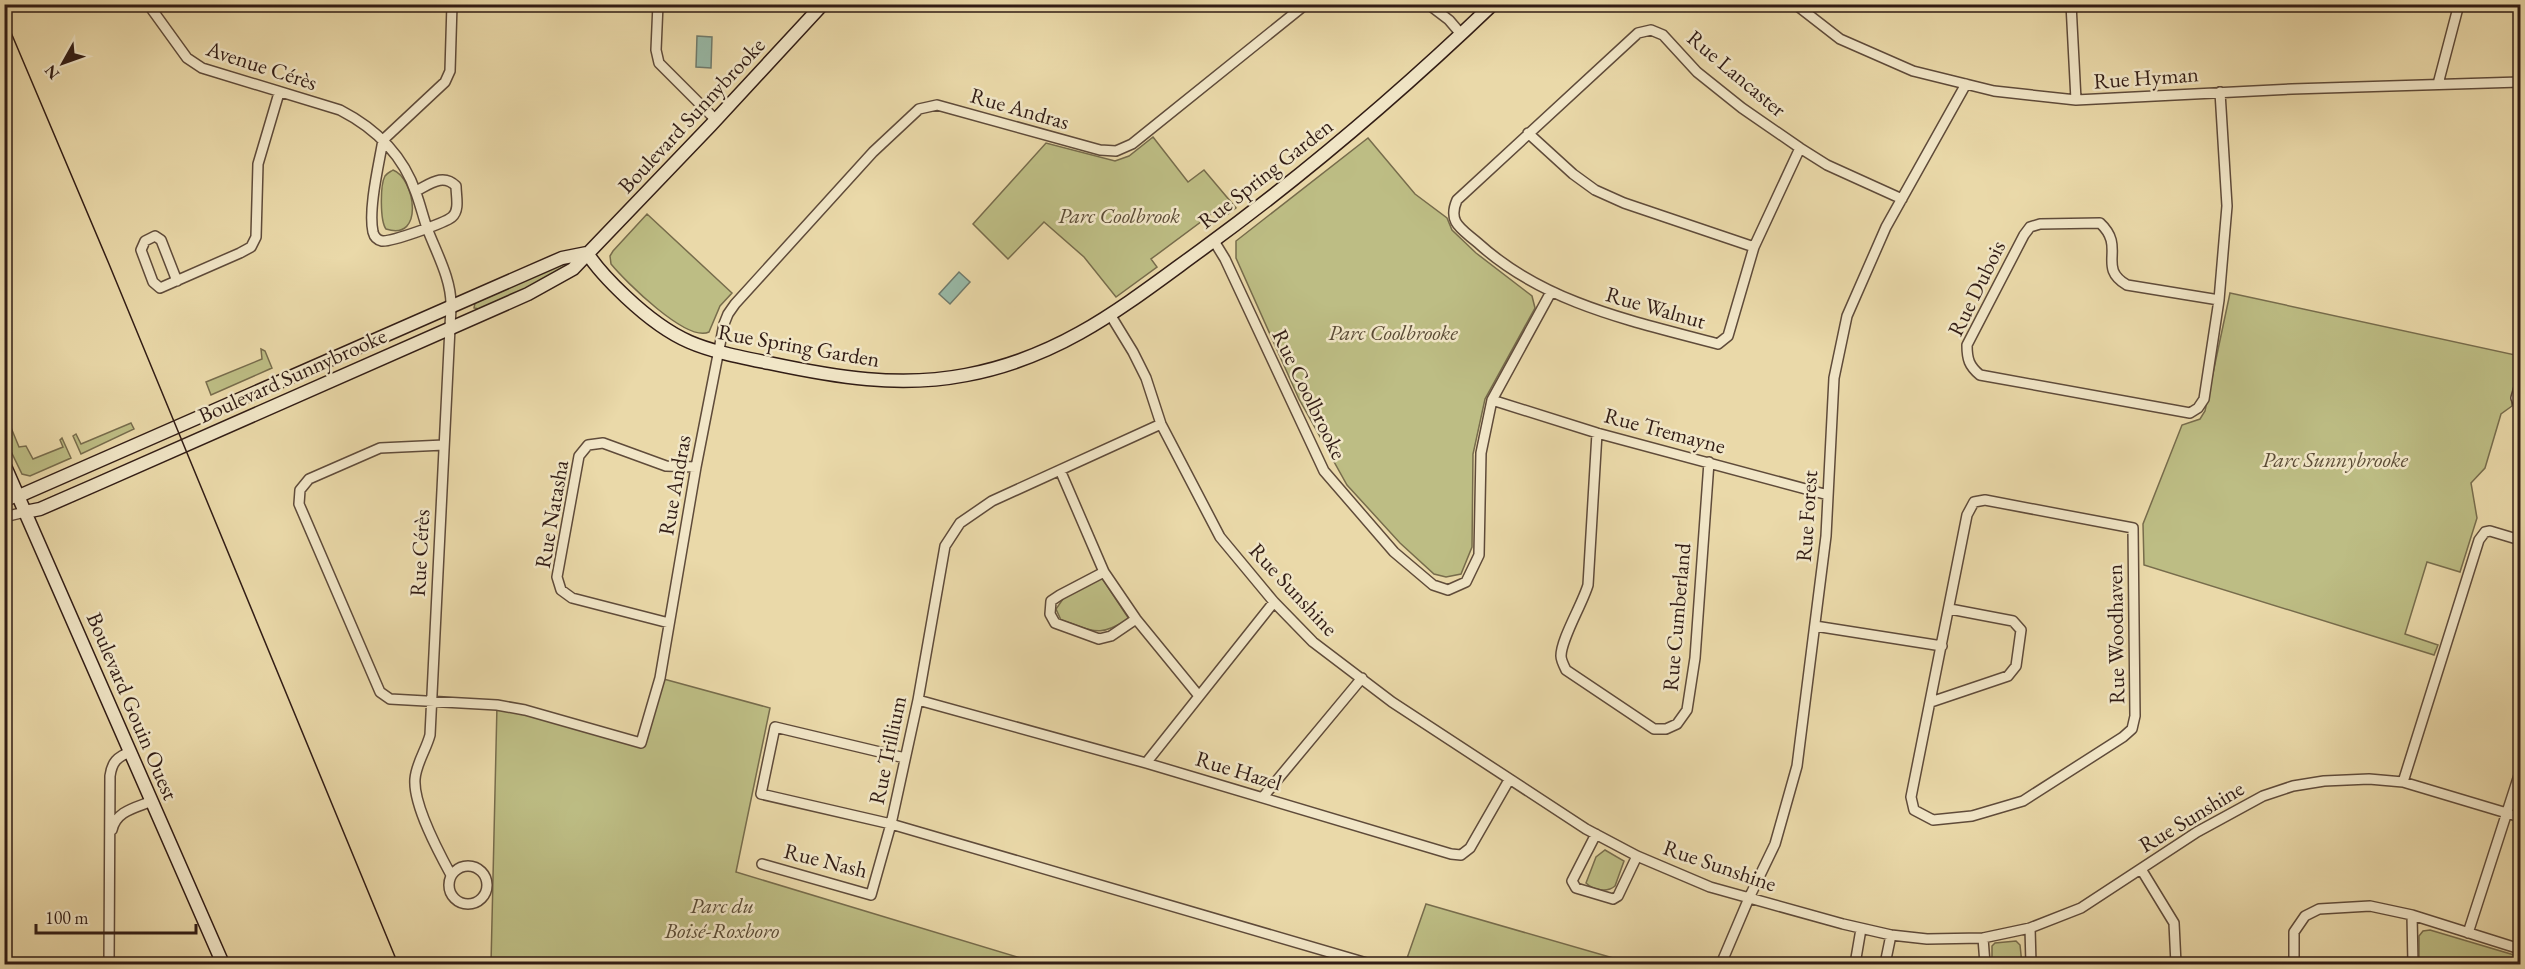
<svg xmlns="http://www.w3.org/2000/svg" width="2525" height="969" viewBox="0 0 2525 969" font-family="'EB Garamond',serif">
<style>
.green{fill:#bdbd84;stroke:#776c4c;stroke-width:1.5}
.water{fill:#98baa8;stroke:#6f7b6d;stroke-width:1.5}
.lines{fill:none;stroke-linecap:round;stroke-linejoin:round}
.street-casing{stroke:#5f4b3a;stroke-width:12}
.secondary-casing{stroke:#311c15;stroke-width:15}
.street{stroke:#f1e6c7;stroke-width:9}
.secondary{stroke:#f1e6c7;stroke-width:12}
.tram{stroke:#311c15;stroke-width:1.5}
.labels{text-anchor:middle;stroke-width:5;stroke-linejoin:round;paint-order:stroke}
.street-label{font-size:22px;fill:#311c15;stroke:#f1e6c7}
.park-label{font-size:22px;font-style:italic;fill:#5b4c36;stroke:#f1e6c7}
</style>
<rect width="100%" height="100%" fill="#ead9a9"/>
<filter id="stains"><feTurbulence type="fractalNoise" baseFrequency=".00333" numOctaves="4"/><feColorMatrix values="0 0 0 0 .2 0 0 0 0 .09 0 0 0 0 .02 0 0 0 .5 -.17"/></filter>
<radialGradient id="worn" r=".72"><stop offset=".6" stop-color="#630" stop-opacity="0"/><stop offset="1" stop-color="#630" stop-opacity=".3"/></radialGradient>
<path class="green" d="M1153,137l35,45 16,-12 32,38 -8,6 -7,-7 -70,52 6,8 -41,30 -32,-40 -40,-35 -36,37 -35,-35 73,-81 69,18 14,-5z
M1368,138l47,56 32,24 5,12 24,23 56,43 3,12 -50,91 -12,55 -1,93 -11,27 -15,3 -12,-3 -34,-31 -53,-58 -48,-86 -63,-141v-17z
M393,170c22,8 32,72 -7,59 -6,-8 -6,-44 -1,-53 2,-3 5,-4 8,-6z
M647,214l85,79 -12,13 -11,26c-22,11 -84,-51 -98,-68l-1,-8 3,-5z
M565,263l2,2 -38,22 -50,22 -5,-1 1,-5z
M2230,293l290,63c0,18 -10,32 -8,50l-11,8 -16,54 -14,15 6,35 -17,54 -33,-10 -22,72 33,11 -4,10 -290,-90 -1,-41 39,-99 18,-6 5,-8z
M261,349l4,2 7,17 -61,27 -5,-13 56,-23z
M5,413l14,34 7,-1 7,13 30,-12 -3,-7 2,-2 9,20 -41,18 -8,-2 -17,-35z
M131,423l3,6 -53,25 -8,-18 3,-2 5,10z
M1102,578l27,41c-32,19 -34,12 -68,1l-5,-11 9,-13z
M660,678l110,30 -34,164 291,88 -2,4h-534l6,-259 144,38z
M1605,850l19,11 -9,25c-8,7 -22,4 -29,-3l10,-26z
M1426,904l208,60h-229z
M2430,930l84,25 4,5 -2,4h-97v-28l4,-5z
M2016,941l4,4 2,19h-30v-18l3,-3z"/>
<path class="water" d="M697,36l15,1 -1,31 -15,-1z
M959,272l11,10 -20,22 -11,-10z"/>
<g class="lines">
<g class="street-casing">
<path id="street" d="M148,4l39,54 15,10 138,42c35,18 63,45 76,83 4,11 7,23 11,35 9,24 25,52 24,79l-21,428c-4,15 -14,29 -15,44 -2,26 24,74 36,96
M658,4l-2,46 3,13 57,57
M1428,4l21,16 12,14
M1795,4l45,35 73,32 81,20 82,9 216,-11 228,-7
M2071,4l5,96
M2438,84l21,-80
M1528,133l45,41 22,16 29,13 130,44
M383,140c-4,24 -15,69 -10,92 1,4 4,8 9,9 9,1 63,-18 70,-24 8,-7 4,-21 4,-31 -13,-13 -26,-2 -40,5
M383,140l62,-58 5,-11 2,-67
M1800,148l-46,99 -26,89 -10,8c-85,-23 -173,-40 -240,-101 -16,-14 -31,-20 -21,-43l181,-167 13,-3 12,5 34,37 45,36 58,40 27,17 75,34
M1214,241l11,18 99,212 70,81 39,33 15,5 18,-8 13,-27 2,-102 11,-53 59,-108
M177,281l-16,-41 -6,-4 -10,5 -4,9 12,32 7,6 80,-35 11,-6 5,-10 2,-73 21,-71
M2219,300l-92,-15c-31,-18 0,-37 -27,-62l-60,1 -10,3 -6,8 -57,110c0,14 2,21 13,30l210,38 8,-5 6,-9 15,-99 8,-94 -7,-114
M1111,316l22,36 13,26 15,46 59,113 54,65 39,40 79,60 194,127 51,27 73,31 133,37 48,11 36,4 56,-1 47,-10 51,-20 116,-76 66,-36 30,-10 31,-5 45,-2 34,3 117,35
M2520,384l-4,14 4,10
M1492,400l105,33 231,62
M1161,424l-169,77 -32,22 -15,23 -27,154 -27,124 479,140
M1597,433l-9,152c-6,20 -27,54 -27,71 0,4 3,10 5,14l88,59h12l11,-5 10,-14 8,-52 14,-196
M444,445l-64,3 -71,31 -9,11 -1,14 81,188 10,7 107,6 28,5 116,33 19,-65 36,-211 28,-143 4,-10 7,-10 138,-152 46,-43 18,-4 163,45 16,1 16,-7 174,-140
M1060,470l44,102
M1985,500l148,28 2,188 -3,13 -9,8 -100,64 -51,15 -39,4 -19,-10 -3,-13 56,-282 7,-13z
M4,502l15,-6
M4,517l21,-5
M1136,619l-25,17 -12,3 -44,-16 -5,-9 1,-13 9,-6 44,-23 32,47 63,77
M669,623l-97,-25 -11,-8 -4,-13 22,-121 9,-11 15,-2 63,23 30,1
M1815,626l127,20
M918,700l228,63 305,91 10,1 9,-7 39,-68
M1931,702l77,-26 8,-10 5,-36 -8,-9 -63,-12
M1146,763l128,-161
M2403,782l76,-242 6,-8 5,-1 30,9
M1263,797l99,-119
M112,830c4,-19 23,-22 40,-29
M1596,834l-24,47 4,7 37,11 5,-3 19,-40
M762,864l109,31 20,-71 -130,-30 14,-67 130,31
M449 885a19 19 0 1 1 38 0a19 19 0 1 1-38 0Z
M2141,869l33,54 2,41
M2412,915l1,49
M2030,928l1,36
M2468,933l52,-161
M1983,938l2,26
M109,964l1,-188c2,-14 7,-19 20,-24
M1721,964l28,-66 26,-54 22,-78 29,-230 8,-158 13,-62 39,-89 80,-143
M1855,964l6,-35
M1885,964l6,-29
M2294,964v-32l11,-16 14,-7 51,-3 42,9 108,34"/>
</g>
<g class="secondary-casing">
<path id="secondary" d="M587,253c11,17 24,30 39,44 51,48 76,52 143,66 66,14 130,25 197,12 96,-18 158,-69 235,-125 103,-75 200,-158 292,-246
M4,464l219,500
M19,496l543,-238 25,-5
M25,512l15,-3 55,-24 433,-191 45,-25 138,-144 112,-121"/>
</g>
<use href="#street" class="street"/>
<use href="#secondary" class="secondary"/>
<path class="tram" d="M4,16l105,248 289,700"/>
</g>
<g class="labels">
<g class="street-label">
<text transform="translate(262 65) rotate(18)" y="8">Avenue Cérès</text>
<text transform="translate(1737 73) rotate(40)" y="8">Rue Lancaster</text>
<text transform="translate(2146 77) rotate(-4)" y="8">Rue Hyman</text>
<text transform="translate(1020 108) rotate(16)" y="8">Rue Andras</text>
<text transform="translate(691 115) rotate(-47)" y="8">Boulevard Sunnybrooke</text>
<text transform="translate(1265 173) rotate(-38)" y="8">Rue Spring Garden</text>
<text transform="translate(1976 288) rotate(-64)" y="8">Rue Dubois</text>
<text transform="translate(1656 307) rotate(16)" y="8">Rue Walnut</text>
<text transform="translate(799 345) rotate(10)" y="8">Rue Spring Garden</text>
<text transform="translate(292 375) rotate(-24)" y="8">Boulevard Sunnybrooke</text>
<text transform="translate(1310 394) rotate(64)" y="8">Rue Coolbrooke</text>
<text transform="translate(1665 430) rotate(15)" y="8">Rue Tremayne</text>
<text transform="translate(674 485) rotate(-80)" y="8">Rue Andras</text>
<text transform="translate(551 514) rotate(-80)" y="8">Rue Natasha</text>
<text transform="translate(1806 516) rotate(-86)" y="8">Rue Forest</text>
<text transform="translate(419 553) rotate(-87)" y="8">Rue Cérès</text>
<text transform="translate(1294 589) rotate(47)" y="8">Rue Sunshine</text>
<text transform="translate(1676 617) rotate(-85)" y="8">Rue Cumberland</text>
<text transform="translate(2115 634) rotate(-91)" y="8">Rue Woodhaven</text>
<text transform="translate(133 706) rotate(67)" y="8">Boulevard Gouin Ouest</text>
<text transform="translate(887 750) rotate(-78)" y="8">Rue Trillium</text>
<text transform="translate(1239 770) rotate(17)" y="8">Rue Hazel</text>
<text transform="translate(2191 816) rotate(-31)" y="8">Rue Sunshine</text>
<text transform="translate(826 860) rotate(14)" y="8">Rue Nash</text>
<text transform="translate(1720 865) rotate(19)" y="8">Rue Sunshine</text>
</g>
<g class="park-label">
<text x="1119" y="223">Parc Coolbrook</text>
<text x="1393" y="340">Parc Coolbrooke</text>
<text x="2335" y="467">Parc Sunnybrooke</text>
<text x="722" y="913">Parc du<tspan x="722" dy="25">Boisé-Roxboro</tspan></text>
</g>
</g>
<rect width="2525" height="969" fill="none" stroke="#ead9a9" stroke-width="24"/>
<rect x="6" y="6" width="2513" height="957" fill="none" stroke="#311c15" stroke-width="3"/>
<rect x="12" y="12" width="2501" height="945" fill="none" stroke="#311c15" stroke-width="1.5"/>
<g transform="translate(63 63) rotate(230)" stroke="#f1e6c7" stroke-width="4.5" paint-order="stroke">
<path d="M0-4.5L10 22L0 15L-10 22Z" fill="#311c15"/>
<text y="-9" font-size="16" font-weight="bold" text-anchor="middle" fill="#311c15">N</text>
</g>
<path d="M36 924v9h160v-9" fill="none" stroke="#311c15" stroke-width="3"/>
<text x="45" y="924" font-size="18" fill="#311c15" stroke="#f1e6c7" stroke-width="4.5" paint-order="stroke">100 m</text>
<rect width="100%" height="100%" filter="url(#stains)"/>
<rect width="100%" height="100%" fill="url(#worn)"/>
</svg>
